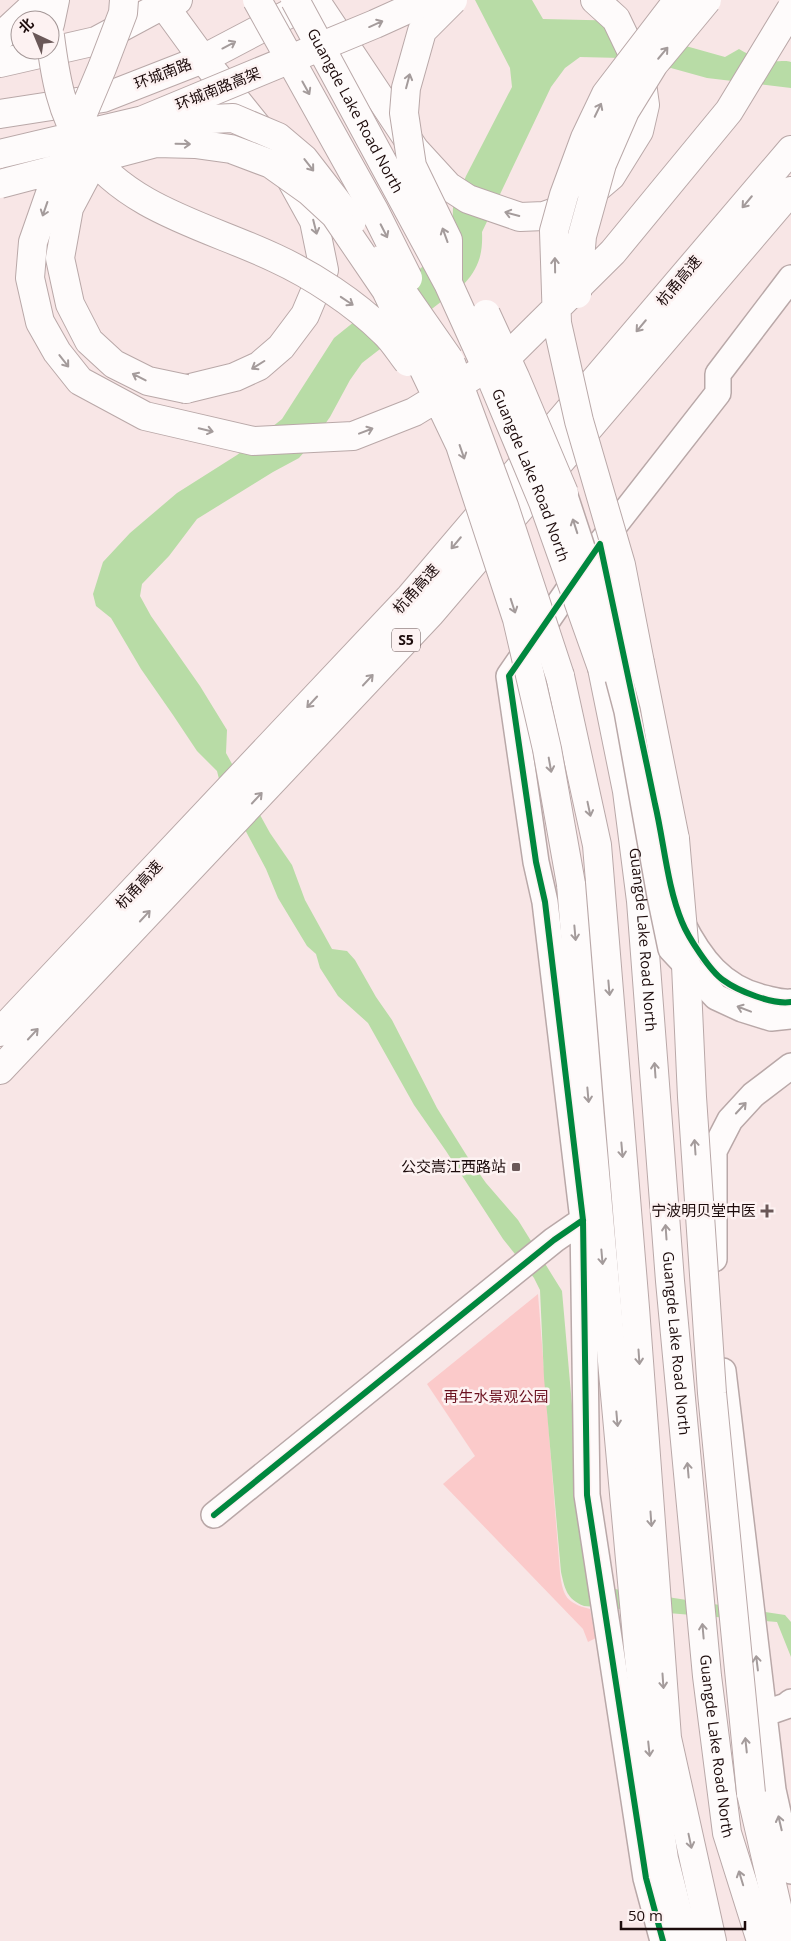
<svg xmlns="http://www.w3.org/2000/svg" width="791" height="1941" viewBox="0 0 791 1941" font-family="'Open Sans','Noto Sans SC',sans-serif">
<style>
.green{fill:#fbcaca}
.water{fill:#b8dca6}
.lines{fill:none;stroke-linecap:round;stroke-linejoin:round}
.minor-casing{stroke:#b9a8a8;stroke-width:28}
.major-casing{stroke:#b9a8a8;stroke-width:30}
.highway-casing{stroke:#b9a8a8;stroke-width:30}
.minor{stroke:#fefbfb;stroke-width:25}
.major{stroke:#fefbfb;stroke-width:28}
.highway{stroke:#fefbfb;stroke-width:28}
.minor-bridge-casing{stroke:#b9a8a8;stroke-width:28;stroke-linecap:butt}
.major-bridge-casing{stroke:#b9a8a8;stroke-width:30;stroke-linecap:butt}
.highway-bridge-casing{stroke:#b9a8a8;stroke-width:30;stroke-linecap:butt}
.minor-bridge{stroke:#fefbfb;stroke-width:25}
.major-bridge{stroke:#fefbfb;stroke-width:28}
.highway-bridge{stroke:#fefbfb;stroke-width:28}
.cycleway-casing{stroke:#fdf2f2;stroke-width:9}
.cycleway{stroke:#00873e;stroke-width:6}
.oneway{stroke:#a49b9b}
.poi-dot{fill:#6a5858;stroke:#fdf2f2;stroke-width:2}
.labels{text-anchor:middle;stroke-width:5;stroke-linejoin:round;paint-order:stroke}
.shield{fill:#fdf2f2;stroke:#605151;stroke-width:1}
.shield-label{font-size:14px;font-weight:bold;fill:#1d0c0c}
.street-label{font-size:15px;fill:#1d0c0c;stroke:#fdf2f2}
.poi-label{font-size:15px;fill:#1d0c0c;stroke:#fdf2f2;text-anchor:end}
.park-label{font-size:15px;fill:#6b111f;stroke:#fdf2f2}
</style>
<rect width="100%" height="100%" fill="#f8e6e6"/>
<path class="green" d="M538,1294l22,279c3,23 6,30 30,36l6,29 -8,4 -5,-13 -140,-145 32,-28 -48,-72z"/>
<path class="water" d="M475,0h57l11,19 86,2 14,13 82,23 14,-8c10,6 24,12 36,12 6,1 10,-1 16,1v26l-84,-10 -36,-10 -6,3 -44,-13 -41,-1 -15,11 -14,19 -69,145c1,21 -3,36 -18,52l-102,79 -12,17 -20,37 -19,27 -12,14 -26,14 -76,47 -28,37 -27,28 -2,12 11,20 49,70 27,44 -1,23 44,80 22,32 13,35 27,49 15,2 8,9 21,37 16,23 45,88 30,48 19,27 32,37 44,71 14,160 19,135 190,29 6,7v35l-14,-35 -193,-16c-17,-7 -19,-16 -23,-34l-17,-194 -4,-88 -6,-12 -31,-39 -57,-88 -32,-46 -46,-82 -30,-27 -18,-28 -4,-14 -9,-8 -29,-48 -12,-29 -46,-86 -3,-12 -20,-20 -24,-36 -32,-46 -30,-51 -15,-12 -3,-12 10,-32 27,-29 47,-40 60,-38 45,-36 52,-81 118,-95 1,-36 13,-31 46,-89 -2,-19z"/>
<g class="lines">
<g class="minor-casing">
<path id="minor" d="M600,544l118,-151v-19l73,-96
M624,658l-24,-114 -91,132 27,186 9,40 38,318 4,275 59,383 17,63
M681,921c19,38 41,67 83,77 9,2 18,5 27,4
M714,1259v-108l16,-31 23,-25 38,-29
M723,1371l50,419 18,81
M214,1515l340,-275 29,-20
M763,1714l23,-8 5,-4"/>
</g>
<g class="major-casing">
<g id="major">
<path d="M160,0l43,59 61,76"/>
<path d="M315,0l100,150 33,36 20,13 52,18 24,-1 34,-12 33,-28 28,-45 6,-26 -5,-36 -24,-50 -21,-19"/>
<path d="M0,37l40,-37"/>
<path d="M0,63l96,-22 67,-36 15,-5"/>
<path d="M0,114l103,-16 100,-39 112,-59"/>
<path d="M186,389l49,-12 24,-11 22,-19 24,-32 19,-45 -10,-49 -26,-47"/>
<path id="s1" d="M602,668l25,123 14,110 29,380 37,395 20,157 34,108"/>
<path d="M560,676l37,169 38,463 32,430 45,203"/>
</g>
</g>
<g class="highway-casing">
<path id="highway" d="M50,24l5,-24
M640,663l35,176
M571,884l19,234 48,530 13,119 13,92 21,82
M0,1032l410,-435 381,-447
M0,1070l430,-456 361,-423
M751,1793l34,148"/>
</g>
<use href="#minor" class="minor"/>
<use href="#major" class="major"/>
<use href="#highway" class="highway"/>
<g class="minor-bridge-casing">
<path id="minor-bridge" d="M564,493l26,79 37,139 33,185 11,53 45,48 26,12 29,9 20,-2"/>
</g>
<g class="major-bridge-casing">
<g id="major-bridge">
<path d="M257,0l117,210 34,68"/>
<path id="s2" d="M295,0l153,283 44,97 51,122 59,166"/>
<path d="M380,260l69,99"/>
<path d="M448,282v-42l-36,-74 -8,-53 2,-25 16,-57 31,-31"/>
<path d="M486,314l29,63 49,116"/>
<path d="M451,363l53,143 56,170"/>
<path d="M186,389l-38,-8 -34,-17 -25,-23 -19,-37 -10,-46 9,-50 18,-34 26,-29 37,-18 38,-7 45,-2 45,19 26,22 48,62"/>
</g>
</g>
<g class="highway-bridge-casing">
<path id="highway-bridge" d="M124,0l-1,13 -21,55 -48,114 -21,60 -3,36 10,44 17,30 23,29 65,35 108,25 100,-5 61,-24 98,-60 101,-100 116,-141 62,-102
M50,36c5,39 11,78 34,111 44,63 126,80 191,111 37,17 80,45 109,74 9,8 16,20 24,30
M0,154l143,-34 232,-96 53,-24
M0,184l156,-41 39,1 36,5 40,15 38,27 26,24 51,75 74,155 57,174 30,130 24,135
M577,294l5,-58 20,-72 23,-53 29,-47 53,-64
M640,663l-19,-98 -42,-144 -22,-98 -3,-92 10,-36 21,-57 21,-44 72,-94
M675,839l11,126 6,132 20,296 39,400"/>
</g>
<use href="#minor-bridge" class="minor-bridge"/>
<use href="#major-bridge" class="major-bridge"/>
<use href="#highway-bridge" class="highway-bridge"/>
<g class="cycleway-casing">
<path id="cycleway" d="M214,1515l340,-275 29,-20
M663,1941l-17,-63 -59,-383 -4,-275 -38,-318 -9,-40 -27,-186 91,-132c18,86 37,173 55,260 9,38 12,82 27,118 6,15 28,49 41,58 15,11 50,25 68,22"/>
</g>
<use href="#cycleway" class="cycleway"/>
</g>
<defs><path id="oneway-shaft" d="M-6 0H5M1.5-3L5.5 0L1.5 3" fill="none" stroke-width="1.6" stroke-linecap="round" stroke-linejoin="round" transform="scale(1.25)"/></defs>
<g class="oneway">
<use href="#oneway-shaft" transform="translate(376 24) rotate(-24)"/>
<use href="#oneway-shaft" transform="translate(229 45) rotate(-28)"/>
<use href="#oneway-shaft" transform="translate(663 53) rotate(-50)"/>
<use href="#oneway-shaft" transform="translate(408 81) rotate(-75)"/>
<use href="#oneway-shaft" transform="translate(306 88) rotate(61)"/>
<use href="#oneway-shaft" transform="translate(598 110) rotate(-64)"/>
<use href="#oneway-shaft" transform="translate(183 144) rotate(1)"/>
<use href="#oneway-shaft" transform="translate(309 165) rotate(52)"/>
<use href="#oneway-shaft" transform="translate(747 202) rotate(130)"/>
<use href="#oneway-shaft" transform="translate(45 209) rotate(109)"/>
<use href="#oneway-shaft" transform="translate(512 214) rotate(-165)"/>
<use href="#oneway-shaft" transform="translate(315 227) rotate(76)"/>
<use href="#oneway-shaft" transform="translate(384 231) rotate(63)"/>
<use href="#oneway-shaft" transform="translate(445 235) rotate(-110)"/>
<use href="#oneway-shaft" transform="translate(555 265) rotate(-91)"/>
<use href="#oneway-shaft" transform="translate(347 301) rotate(34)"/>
<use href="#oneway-shaft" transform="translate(641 326) rotate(130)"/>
<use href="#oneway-shaft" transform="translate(64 361) rotate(52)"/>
<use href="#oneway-shaft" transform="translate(258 365) rotate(148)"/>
<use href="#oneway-shaft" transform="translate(139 377) rotate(-153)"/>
<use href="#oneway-shaft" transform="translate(206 430) rotate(13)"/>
<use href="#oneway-shaft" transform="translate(366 431) rotate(-21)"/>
<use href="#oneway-shaft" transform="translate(462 452) rotate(71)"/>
<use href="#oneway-shaft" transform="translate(575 526) rotate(-108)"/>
<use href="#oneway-shaft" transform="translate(456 543) rotate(130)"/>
<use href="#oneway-shaft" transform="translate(513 606) rotate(72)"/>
<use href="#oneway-shaft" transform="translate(368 680) rotate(-47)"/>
<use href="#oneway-shaft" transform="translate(312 702) rotate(133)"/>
<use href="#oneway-shaft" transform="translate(550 765) rotate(80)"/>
<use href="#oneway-shaft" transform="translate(257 798) rotate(-47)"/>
<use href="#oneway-shaft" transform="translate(589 809) rotate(78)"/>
<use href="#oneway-shaft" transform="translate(145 916) rotate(-47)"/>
<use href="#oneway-shaft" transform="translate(575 933) rotate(85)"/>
<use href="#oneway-shaft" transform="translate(609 988) rotate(85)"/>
<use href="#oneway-shaft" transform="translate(744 1009) rotate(-159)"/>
<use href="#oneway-shaft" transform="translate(33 1034) rotate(-47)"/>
<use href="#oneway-shaft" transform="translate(655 1070) rotate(-94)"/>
<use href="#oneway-shaft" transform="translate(588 1095) rotate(85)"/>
<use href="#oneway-shaft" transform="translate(741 1108) rotate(-47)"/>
<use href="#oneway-shaft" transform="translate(695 1147) rotate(-94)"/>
<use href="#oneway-shaft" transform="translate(622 1150) rotate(85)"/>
<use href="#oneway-shaft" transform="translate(666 1232) rotate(-94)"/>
<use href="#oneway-shaft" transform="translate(602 1257) rotate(85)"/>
<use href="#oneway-shaft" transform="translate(639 1357) rotate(86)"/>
<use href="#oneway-shaft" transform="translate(617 1419) rotate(85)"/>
<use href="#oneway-shaft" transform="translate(688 1470) rotate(-95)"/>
<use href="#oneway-shaft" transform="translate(651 1519) rotate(86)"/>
<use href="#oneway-shaft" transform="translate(703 1631) rotate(-95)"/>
<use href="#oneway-shaft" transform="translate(757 1663) rotate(-97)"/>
<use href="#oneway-shaft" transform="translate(663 1681) rotate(86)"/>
<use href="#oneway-shaft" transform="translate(746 1745) rotate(-96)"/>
<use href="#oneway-shaft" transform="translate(649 1749) rotate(84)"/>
<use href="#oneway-shaft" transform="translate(780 1823) rotate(-103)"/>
<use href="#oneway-shaft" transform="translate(690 1841) rotate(78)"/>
<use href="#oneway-shaft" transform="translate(741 1878) rotate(-107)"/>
</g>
<g class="poi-dot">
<rect x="511" y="1162" width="10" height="10" rx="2.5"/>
<path d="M764.5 1203.5h5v5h5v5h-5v5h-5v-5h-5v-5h5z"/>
</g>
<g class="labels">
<rect class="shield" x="392" y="628.5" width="28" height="23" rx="4"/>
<g class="shield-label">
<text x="406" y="645">S5</text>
</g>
<g class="street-label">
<text transform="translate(163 74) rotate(-21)" y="5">环城南路</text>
<text transform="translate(218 89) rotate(-22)" y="5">环城南路高架</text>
<text dy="5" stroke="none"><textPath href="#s2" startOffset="126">Guangde Lake Road North</textPath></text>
<text transform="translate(679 281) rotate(-50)" y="5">杭甬高速</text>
<text dy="5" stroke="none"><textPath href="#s2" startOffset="531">Guangde Lake Road North</textPath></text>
<text transform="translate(416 589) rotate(-48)" y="5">杭甬高速</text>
<text transform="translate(139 885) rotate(-47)" y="5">杭甬高速</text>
<text dy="5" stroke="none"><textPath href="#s1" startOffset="275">Guangde Lake Road North</textPath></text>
<text dy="5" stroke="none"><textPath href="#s1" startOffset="680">Guangde Lake Road North</textPath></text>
<text dy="5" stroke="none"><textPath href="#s1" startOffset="1085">Guangde Lake Road North</textPath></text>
</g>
<g class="poi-label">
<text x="506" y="1172">公交嵩江西路站</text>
<text x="756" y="1216">宁波明贝堂中医</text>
</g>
<g class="park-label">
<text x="496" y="1402">再生水景观公园</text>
</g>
</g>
<g transform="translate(35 35) rotate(316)"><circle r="24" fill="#fdf2f2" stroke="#a39696"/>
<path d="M0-4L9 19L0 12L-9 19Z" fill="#6a5858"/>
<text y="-8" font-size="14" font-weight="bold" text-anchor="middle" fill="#1d0c0c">北</text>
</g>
<path d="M621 1921v8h124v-8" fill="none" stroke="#1d0c0c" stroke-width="2.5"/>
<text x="628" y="1921" font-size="15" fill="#1d0c0c" stroke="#fdf2f2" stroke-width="4" paint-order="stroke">50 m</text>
</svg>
